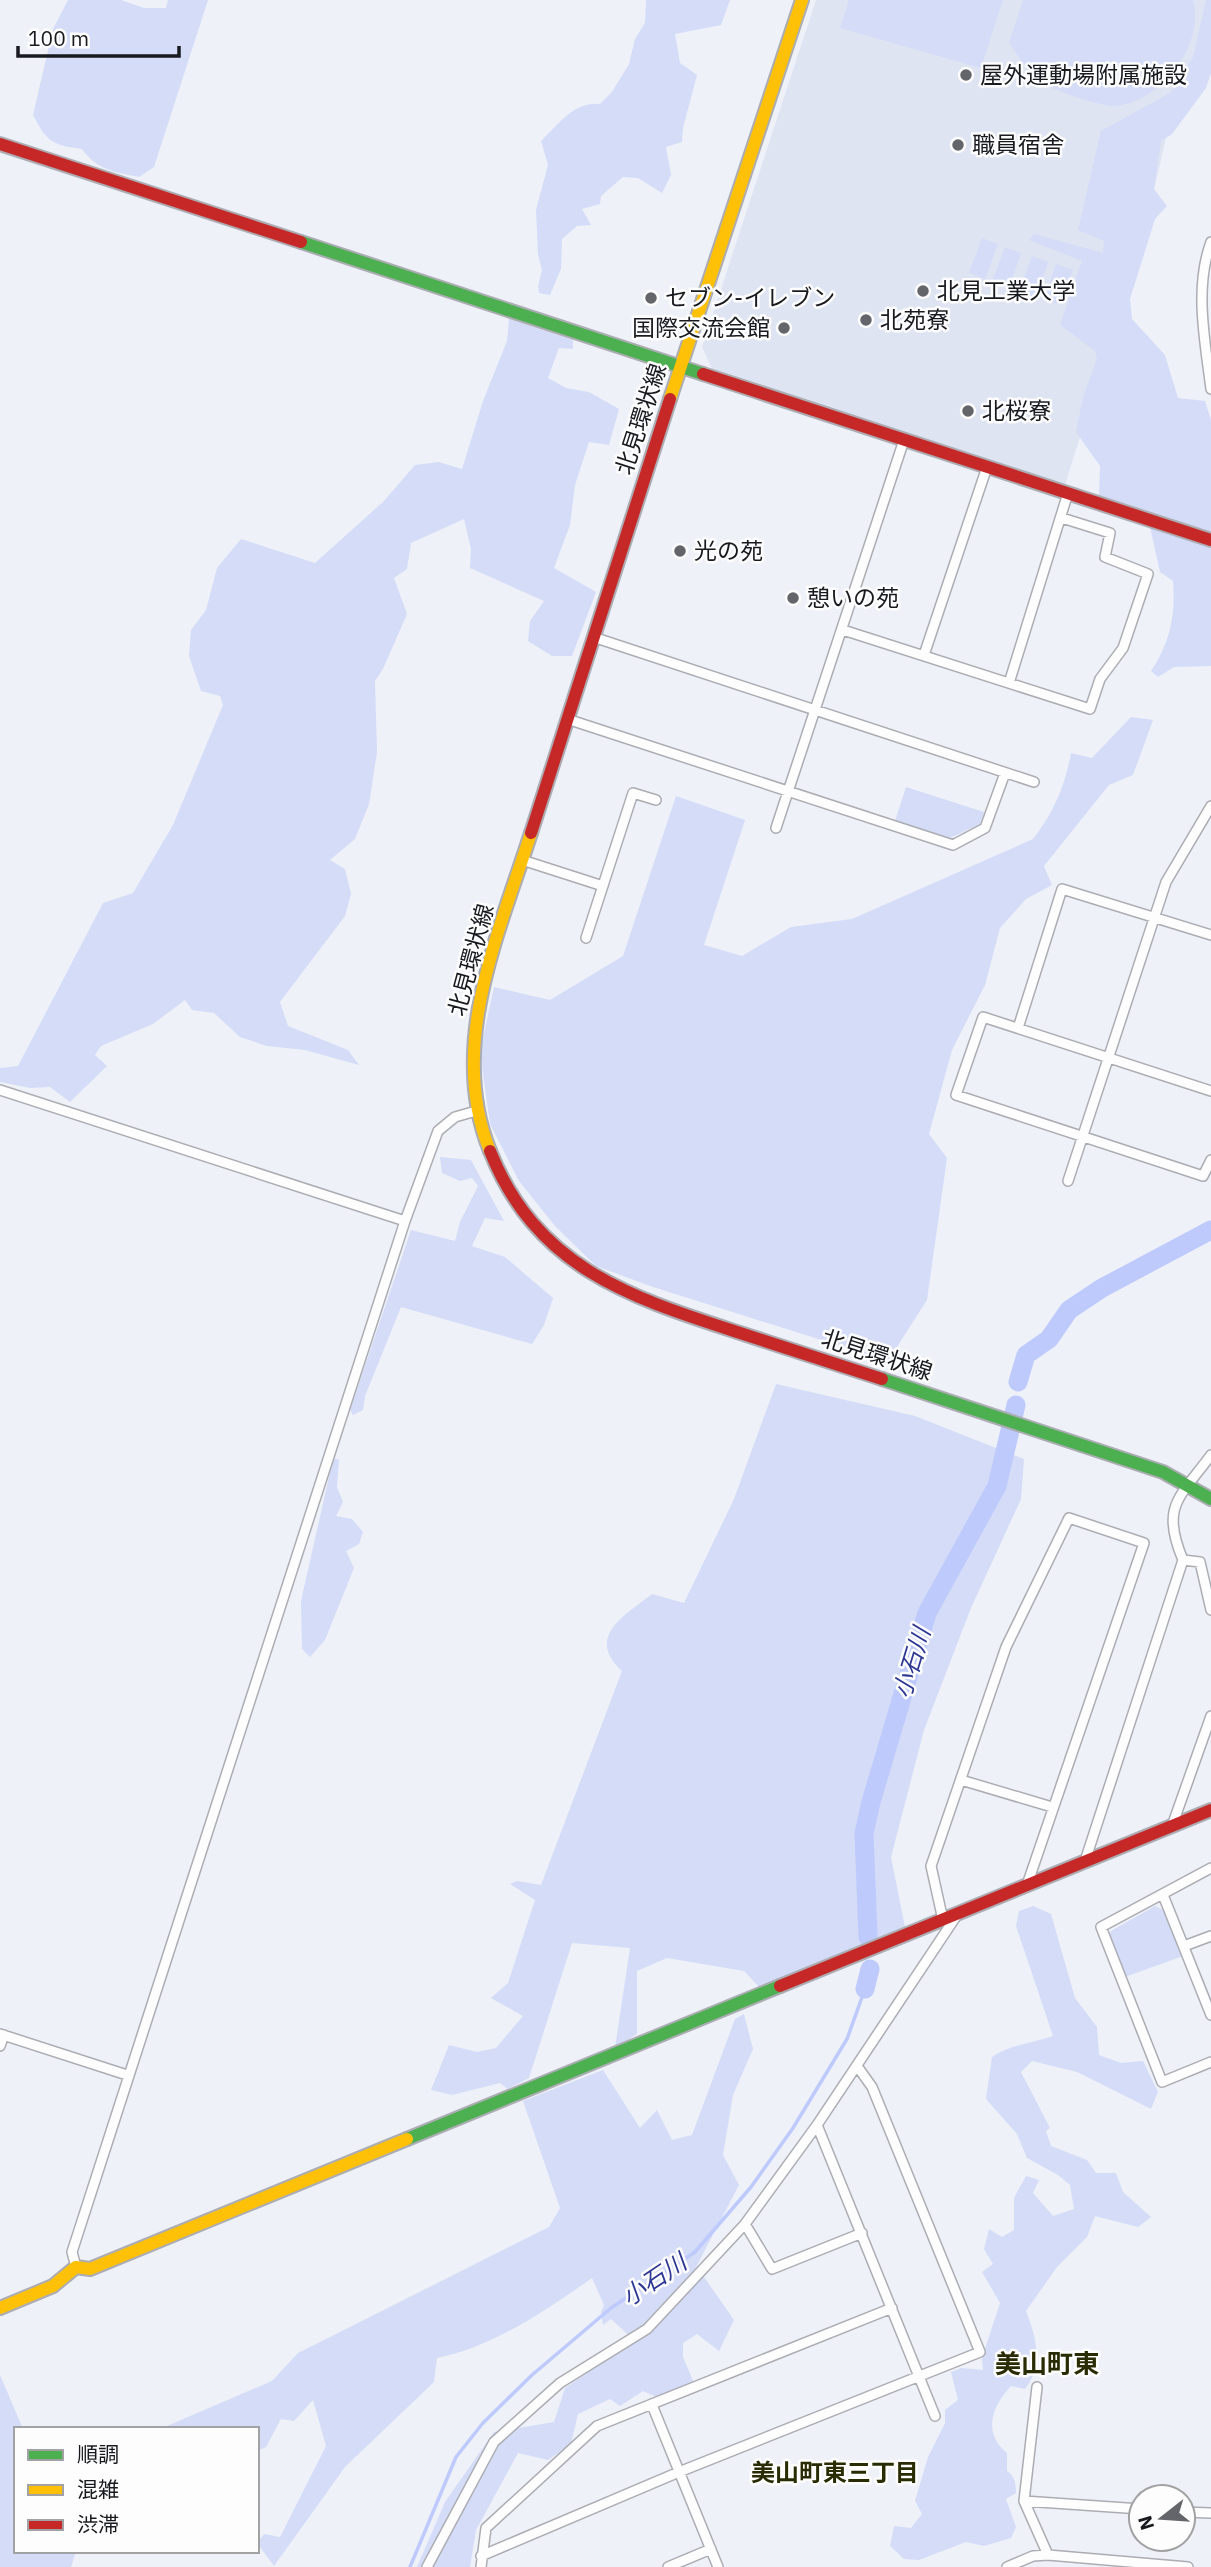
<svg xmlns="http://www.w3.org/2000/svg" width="1211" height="2567" viewBox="0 0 1211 2567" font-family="'IBM Plex Sans','Noto Sans JP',sans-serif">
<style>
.built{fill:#dfe4f2}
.green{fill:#d4dcf7}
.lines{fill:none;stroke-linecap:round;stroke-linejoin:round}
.stream{stroke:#bdcafb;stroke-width:3.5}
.river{stroke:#bdcafb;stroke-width:19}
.street-casing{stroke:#acadb3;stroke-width:12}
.fast-casing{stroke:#acadb3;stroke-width:16}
.slow-casing{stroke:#acadb3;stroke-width:16}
.jam-casing{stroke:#acadb3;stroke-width:16}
.street{stroke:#fdfdfe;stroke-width:9}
.fast{stroke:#4caf50;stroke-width:12}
.slow{stroke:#ffc107;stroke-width:12}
.jam{stroke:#c62828;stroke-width:12}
.poi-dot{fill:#64656b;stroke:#fdfdfd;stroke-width:2.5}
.labels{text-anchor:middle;stroke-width:5;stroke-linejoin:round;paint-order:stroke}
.poi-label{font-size:23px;fill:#191a1f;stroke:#fdfdfd;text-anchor:start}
.street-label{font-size:23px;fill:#191a1f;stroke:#fdfdfd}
.water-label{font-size:24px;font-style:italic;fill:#2d3794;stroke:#fdfdfd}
.neighbourhood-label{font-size:24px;font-weight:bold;fill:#292c03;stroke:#fdfdfd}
.quarter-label{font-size:26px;font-weight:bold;fill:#292c03;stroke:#fdfdfd}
</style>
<rect width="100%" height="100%" fill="#eff1f9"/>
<path class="built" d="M816,0h395v21l-44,113 -24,102 -79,252 -350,-115 -12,-26z"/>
<path class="green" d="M68,0h53l23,8h22l2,-8h40l-54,167 -15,10c-25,-5 -42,-7 -57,-28 -30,-4 -35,-7 -49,-34l20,-86z
M646,0h84l-9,25 -46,9 5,29 17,12 -14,53 -1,14 -16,5 5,28 -9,18 -24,-15 -15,-1 -22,19 -1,8 -18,5 9,16 -14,1 -15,13 -1,30 -11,26 -11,-2 -1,-7 4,-16 -4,-15 -2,-45 12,-45 -7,-24c17,-16 33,-40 59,-37l12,-12 17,-28 6,-25 10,-16z
M849,0h154l-22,68 -141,-40z
M1023,0h170c12,45 -31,101 -78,106 -14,1 -70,-18 -80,-28 -10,-9 -18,-24 -26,-35z
M1206,0h5v73l-5,15 -34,46 -11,7 -7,48 13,17 -12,13 -25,80 2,20 33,36 13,43 27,3 6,19v113l-112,-35 1,-32 -24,-34 7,-35 14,-38 -2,-8 -35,-26 22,-64 -53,-21 5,-6 69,19 1,-12 -26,-11 23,-99 69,-38 23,-36z
M982,238l16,6 -13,35 -16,-6z
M1005,247l16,6 -12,35 -17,-6z
M1032,256l16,6 -12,36 -17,-6z
M1056,264l17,6 -13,35 -16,-6z
M509,319l64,21v9l-14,-1 -11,30 18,10 23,4 30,17 -10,36 -20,-3 -14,43 -5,40 -16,43 42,24 -24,64h-20l-24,-15 2,-20 14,-20 -74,-33 1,-19 -7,-30 -53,24 -4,26 -13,9 13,36 -24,55 -8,12 2,71 -8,52 -14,35 -25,21 15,9 6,25 -6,22 -65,86 8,24 60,24 11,15 -54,-15 -38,-4 -27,-9 -26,-24 -22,-3 -7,-10 -32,24 -52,22 -6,9 12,11 -37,36 -20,-15 -20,1 -30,-6v-14l18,-2 85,-163 30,-10 40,-68 50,-120 -3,-9 -19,-5 -12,-35 2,-26 15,-20 11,-42 24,-29 74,24 69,-62 31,-36 24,-3 23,7 21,-68 24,-60z
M1150,527l61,21v118l-37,1 -16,10 -7,-6c19,-28 25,-57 22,-90l-13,-9z
M1131,717l22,3 -20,55 -24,10 -65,81 8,19 -26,14 -26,29 -15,57 -33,65 -23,84 18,24 -20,142 -39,61 -235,-74 -57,-21 -41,-40 -36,-45 -29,-57 -10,-72 14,-65 56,13 73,-44 53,-160 69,24 -41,125 38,11 49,-29 61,-8 181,-80c21,-27 32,-53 38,-86l21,5z
M906,787l78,25 -4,12 -30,14 -55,-17z
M440,1157l31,3 33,61 -19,-3 -13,28 33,11 48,41 -9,27 -12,19 -131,-37 -36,89 -2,14 -10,5 -3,-5 61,-180 44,11 5,-19 18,-36 -6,-8 -12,3 -18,-8z
M776,1384l139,32 109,43 -3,40 -50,109 -47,122 -33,127 14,70 -145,61 -16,-17 -77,-13 -30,13v63l-22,14 15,-100 -58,-5 -43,135 -21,11 -8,-6 -48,12 -21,-5 18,-45 28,7 19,-4 27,-32 -32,-18 17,-15 27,-83 -25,-16 7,-3 24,4 81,-214c-37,-34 2,-55 30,-77l32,9 50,-104z
M333,1459h6l-2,28 6,15 -7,14 16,3 11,13 -4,12 -13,7 8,17 -29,72 -15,17 -8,-8 -1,-48z
M1033,1906l18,8 24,84 22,29 2,28 22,8 22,-2 15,31 -7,17 -74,-37 -45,-11 -11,11 29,56 -4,3 5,15 36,14 9,13h20l7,19 28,25 -13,10 -43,-11 -8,21 -30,30 -31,44c10,26 18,54 -1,78l-14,-3c-19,20 -29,47 -4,67v18c8,5 9,13 9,22l-10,6 10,28 -5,11 -27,8 -18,-4 -47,18 -15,-1 -14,-13 4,-20 17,2 11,-14 -7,-13 13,-44 17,-34v-13l13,-10 -7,-28 10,-4 22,2 -1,-12 18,-55 -18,-31 11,-8 -9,-15 5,-20 13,8 12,-7v-32l12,-22 13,4 -6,13 20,23 21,-7 -4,-24 -12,-10 -31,-17 -10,-24 -31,-35 6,-42c19,-13 39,-13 61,-21l-37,-110 3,-15z
M1155,1906l8,4 20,46 -58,21 -16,-39 2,-7z
M744,2014l9,35 -20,46 -10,60 16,30 -44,84 9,8 30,43 -15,31 -22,-17 -14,9v14l11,26 -35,15 -16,-7 -23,15 -10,-7 -32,15 -7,30 -23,16 -30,-7 -42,77 -6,37h-53l28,-65 49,-70 60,-10 11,-34 70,-47 -24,-22 -8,6 -2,-13 3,-7 -12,-27c-47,33 -99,69 -155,80l-3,24 -89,85 -71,99 -17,-23 7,-9 16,3 46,-91 -13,-46 -19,21 -13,-2 -15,28 -9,4v-22h-97l112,-48 26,-28 251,-126 11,-19 -37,-107 80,-31 37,58 17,-18 15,30 20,-5 43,-116z
M0,2375l23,54h-7v122h60l-5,16h-71z"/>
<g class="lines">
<path class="stream" d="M410,2567l46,-110 27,-34 49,-48 79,-67 84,-56 56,-65 42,-59 54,-89 18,-50"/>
<path class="river" d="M1018,1382l8,-27 23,-16 20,-29 33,-22 109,-58
M868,1937l-4,-104 7,-31 56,-189 70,-127 19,-81
M865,1989l5,-20"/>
<g class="street-casing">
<path id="street" d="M1211,242c-17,46 -6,99 0,147
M843,630l247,79 10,-30 23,-31 25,-74 -43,-17 5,-24 -48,-15
M593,637l441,145
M924,655l63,-188
M1009,683l59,-190
M567,719l386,126 32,-17 20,-55
M776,828l128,-388
M522,860l81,26
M586,938l47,-145 23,7
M1018,1028l44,-139 149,46
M0,1090l405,131
M1211,1091l-228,-74 -27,78 247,81 8,-16
M1068,1181l98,-299 45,-76
M1183,1560l17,2 11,48
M961,1780l91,27
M1172,1826l39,-110
M1085,1861l98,-301c-23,-54 -3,-63 28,-105
M1211,1868l-110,59 61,155 49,-20
M1163,1895l48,120
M943,1920l-12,-54 75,-219 63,-129 75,25 -117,342
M1184,1946l27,-10
M0,2034l127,41
M0,2046l4,-11
M817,2125l118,291
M745,2224l27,45 90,-36
M76,2267l-4,-15 333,-1031 33,-90 17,-14 21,-6
M652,2405l66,162
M1024,2501l13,-114
M1183,2512l28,1
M1048,2555l-24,-54 117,8
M481,2556l198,-84 301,-120 -108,-265 -15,-21
M427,2567l67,-125 66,-59 87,-54 98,-105 72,-99 140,-210
M481,2567l5,-39 111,-102 295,-118
M668,2567l43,-18
M1007,2567l26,-11 15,-1 140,12"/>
</g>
<g class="fast-casing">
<path id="fast" d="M301,242l402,132
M882,1379l281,93 48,27
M407,2139l373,-153"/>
</g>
<g class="slow-casing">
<path id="slow" d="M670,399l132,-399
M490,1151c-43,-105 9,-218 41,-318
M0,2308l53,-22 23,-19 14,2 317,-130"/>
</g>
<g class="jam-casing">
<path id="jam" d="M0,144l301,98
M703,374l508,166
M531,833l139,-434
M490,1151c46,115 136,145 244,180 50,16 99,32 148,48
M780,1986l431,-176"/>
</g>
<use href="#street" class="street"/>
<use href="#fast" class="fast"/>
<use href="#slow" class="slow"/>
<use href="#jam" class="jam"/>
</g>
<g class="poi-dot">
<circle cx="966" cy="75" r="7"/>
<circle cx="958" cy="145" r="7"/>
<circle cx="923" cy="291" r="7"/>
<circle cx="651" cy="298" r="7"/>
<circle cx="866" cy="320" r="7"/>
<circle cx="784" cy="328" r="7"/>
<circle cx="968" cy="411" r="7"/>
<circle cx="680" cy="551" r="7"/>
<circle cx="793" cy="598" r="7"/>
</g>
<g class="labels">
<g class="poi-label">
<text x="980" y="83">屋外運動場附属施設</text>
<text x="972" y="153">職員宿舎</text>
<text x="937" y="299">北見工業大学</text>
<text x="665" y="306">セブン-イレブン</text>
<text x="880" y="328">北苑寮</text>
<text x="770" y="336" text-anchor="end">国際交流会館</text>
<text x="982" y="419">北桜寮</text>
<text x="694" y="559">光の苑</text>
<text x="807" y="606">憩いの苑</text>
</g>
<g class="street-label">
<text transform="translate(641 419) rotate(-72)" y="8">北見環状線</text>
<text transform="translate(471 960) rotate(-75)" y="8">北見環状線</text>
<text transform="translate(877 1355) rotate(18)" y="8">北見環状線</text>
</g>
<g class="water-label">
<text transform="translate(912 1663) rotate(-73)" y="8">小石川</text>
<text transform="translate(654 2280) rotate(-34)" y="8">小石川</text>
</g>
<g class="neighbourhood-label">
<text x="835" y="2481">美山町東三丁目</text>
</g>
<g class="quarter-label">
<text x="1047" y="2373">美山町東</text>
</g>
</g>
<rect x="14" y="2427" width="245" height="126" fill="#fdfdfd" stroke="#a2a2a4" stroke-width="2"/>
<rect x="28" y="2450" width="35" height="10" fill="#4caf50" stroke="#a2a2a4" stroke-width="2"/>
<text x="77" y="2462" font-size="21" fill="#191a1f">順調</text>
<rect x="28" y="2485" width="35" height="10" fill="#ffc107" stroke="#a2a2a4" stroke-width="2"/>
<text x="77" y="2497" font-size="21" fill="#191a1f">混雑</text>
<rect x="28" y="2520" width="35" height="10" fill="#c62828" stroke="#a2a2a4" stroke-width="2"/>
<text x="77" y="2532" font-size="21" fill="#191a1f">渋滞</text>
<g transform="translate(1162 2518) rotate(253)"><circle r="33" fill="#fdfdfd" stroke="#a2a2a4" stroke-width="2"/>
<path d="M0-5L12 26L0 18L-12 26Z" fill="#64656b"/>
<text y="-10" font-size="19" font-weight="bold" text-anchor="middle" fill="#191a1f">N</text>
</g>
<path d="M18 46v10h161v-10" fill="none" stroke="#191a1f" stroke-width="3.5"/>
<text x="28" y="46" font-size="21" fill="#191a1f" stroke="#fdfdfd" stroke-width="5" paint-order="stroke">100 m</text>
</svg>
